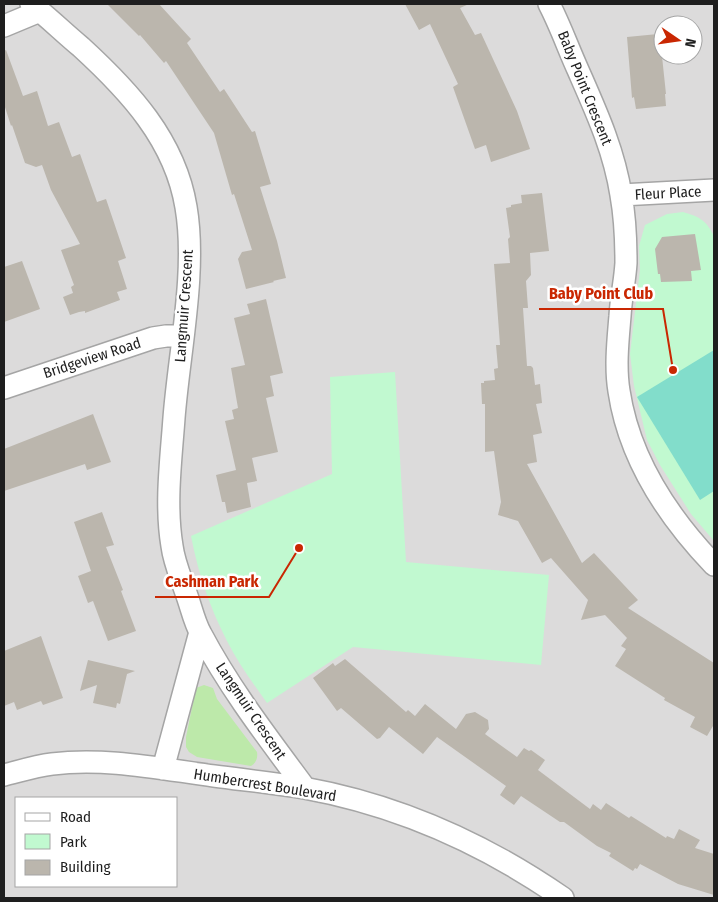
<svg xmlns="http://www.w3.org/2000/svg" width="718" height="902" viewBox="0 0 718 902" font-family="'Fira Sans Condensed',sans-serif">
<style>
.residential{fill:#dcdbdb;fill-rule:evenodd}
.grass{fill:#bde9aa}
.park{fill:#c1f9d0}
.pitch{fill:#82ddcb}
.building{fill:#bbb6ad}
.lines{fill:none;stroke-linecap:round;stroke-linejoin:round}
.minor-casing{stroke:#a5a5a5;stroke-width:24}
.minor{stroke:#fff;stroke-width:21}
.labels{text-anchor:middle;stroke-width:5;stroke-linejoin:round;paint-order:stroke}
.street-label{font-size:15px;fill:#1e1e1e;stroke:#fff}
.leader{fill:none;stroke:#c92702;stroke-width:2}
.callout-dot{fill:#c92702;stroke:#fff;stroke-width:2}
.callout-label{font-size:16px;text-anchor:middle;font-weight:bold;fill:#c92702;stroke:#fff;stroke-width:5;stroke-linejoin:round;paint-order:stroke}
</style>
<rect width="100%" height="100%" fill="#efede4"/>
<path class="residential" d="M4,4h710v894h-710zM663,25h30v30h-30zM16,798h160v88h-160z"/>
<path class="grass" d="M204,685l9,3 4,11 40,53c1,6 -1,11 -6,14l-54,-9 -8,-5 -3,-5v-10l10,-49z"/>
<path class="park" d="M683,212c17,5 23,8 31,24v305l-23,-27 -31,-49 -13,-25 -13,-54 -4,-32 10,-84 -1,-24 6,-21 22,-11z
M395,372l11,190 143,13 -8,90 -188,-18 -86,56c-14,-20 -29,-40 -40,-62 -17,-33 -29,-68 -36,-105l141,-62 -2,-97z"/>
<path class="pitch" d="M714,350v141l-14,9 -63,-103z"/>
<path class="building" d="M107,4h52l32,35 -4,4 33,49 4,-3 28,43 3,-1 16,53 -11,3 17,54 9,37 -13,3 1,1 -28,7 -8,-30 4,-7 10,-2 -18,-56 -2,1 -18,-62 -48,-72 -2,2 -24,-28 -1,1z
M405,4h64l-9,4 15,27 6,-2 36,78 13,38 -39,13 -5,-17 -11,4 -22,-62 5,-3 -28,-60 -11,6z
M658,34l1,13h2l5,47h-1l1,12 -30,3 -2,-12 -2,1 -5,-61z
M6,50l17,46 14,-5 11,35 11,-4 13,35 8,-3 17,48 9,-3 20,59 -8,3 9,28 -10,3 3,8 -35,13v-2l-6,1 -9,3 -7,-18 10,-4 -2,-6 3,-2 -13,-35 19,-6 -29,-54 -9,-25 -6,2 -11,-4 -13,-38 -1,1 -7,-22v-53z
M542,193l7,58 -19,2 1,22 -5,6 2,27h-5l4,58h4l2,2 2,17 5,-1 2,19 -6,1 6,29 -9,2 4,27 -10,2 55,99 12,-10 44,47 -10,8 86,55v64l-1,-1 -6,10 -17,-9 5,-10 -31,-17 1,-2 -50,-32 11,-17 -5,-3 6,-8 -22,-23 -24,5 7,-20 -37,-42 -9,5 -24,-42 -20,-6 3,-13 -7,-51 -9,1v-48h-3l-1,-21h3v-2l11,-1 -1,-11 4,-1 -2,-23h4l-6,-81 16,-1 -2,-24 2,-2 -4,-29 5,-1v-2l11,-2 -1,-8z
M695,234l6,36 -10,1 1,10 -31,1 -1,-8h-2l-3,-25 7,-12z
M22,261l18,48 -36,13v-55z
M266,299l17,74 -13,3 4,20 -8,2 12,54 -26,6 5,23 -10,2 4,24 -24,6 -2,-11h-3l-6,-27 20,-5 -11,-49 9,-2 -2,-9 6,-2 -7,-40 14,-3 -11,-47 16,-4 -3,-10z
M93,414l18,48 -24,8 -2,-6 -81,27v-42z
M102,512l12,33 -8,2 17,43 -2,1 15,40 -28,10 -15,-40 -5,2 -10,-27 13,-5 -17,-49z
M41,636l22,62 -20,7 -2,-4 -24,9 -3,-8 -10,4v-55z
M345,659l61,53 2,-2 7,6 10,-12 31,25 10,-15 9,-2 13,8 1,9 -4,5 32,23 7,-9 5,3 2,-1 14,10 -7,10 52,39 3,-5 8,6 5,-7 23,15 2,-2 35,22 1,-2 7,3 5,-10 21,11 -5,8 19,6v41l-36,-11 -38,-20 -3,5 -2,-1 -2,3 -24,-15 2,-3 -14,-7 -33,-24h-4l-39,-26 -7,9 -14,-10 6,-9 -69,-49 -14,17 -34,-27 -9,11 -3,1 -36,-31 -4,3 -24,-33 20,-15 2,3z
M88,660l47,11 -8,3 -7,30 -3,-1 -1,5 -23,-5 4,-18 -17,6z"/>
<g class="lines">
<g class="minor-casing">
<path id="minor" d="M31,4c17,13 33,29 50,43 48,44 94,93 105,160 11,64 -7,146 -12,211 -3,42 -9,86 -2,128 2,16 9,32 14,47 5,13 8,29 15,41 29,55 67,104 104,154
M549,4c11,21 19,44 29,66 18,41 36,80 43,125 4,22 5,46 5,68 -1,17 -5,35 -6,53 -2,24 -5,51 -1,75 10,67 49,126 95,174
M4,26l36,-15
M621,195l93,-5
M4,388l149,-50 13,-2h16
M163,769l37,-137
M4,775c16,-4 32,-9 48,-11 53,-7 109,5 162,12 30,4 60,7 90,12 94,17 181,56 259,110"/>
</g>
<use href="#minor" class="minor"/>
</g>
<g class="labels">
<g class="street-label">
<text transform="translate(585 88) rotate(68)" y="5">Baby Point Crescent</text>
<text transform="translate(668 193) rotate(-3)" y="5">Fleur Place</text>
<text transform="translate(184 306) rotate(-86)" y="5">Langmuir Crescent</text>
<text transform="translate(92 358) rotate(-18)" y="5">Bridgeview Road</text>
<text transform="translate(251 711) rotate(56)" y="5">Langmuir Crescent</text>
<text transform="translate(265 785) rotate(9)" y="5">Humbercrest Boulevard</text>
</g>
</g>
<path class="leader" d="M673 370L663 309H539M299 548L269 597H155"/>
<g class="callout-dot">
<circle cx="673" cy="370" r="5"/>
<circle cx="299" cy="548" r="5"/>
</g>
<g class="callout-label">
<text x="601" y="299">Baby Point Club</text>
<text x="212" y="587">Cashman Park</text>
</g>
<rect width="718" height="902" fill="none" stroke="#1e1e1e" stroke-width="10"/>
<rect x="15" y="797" width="162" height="90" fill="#ffffff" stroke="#a5a5a5"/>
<rect x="25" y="813" width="25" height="8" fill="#ffffff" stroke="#a5a5a5"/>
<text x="60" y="822" font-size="15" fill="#1e1e1e">Road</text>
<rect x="25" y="834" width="25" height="15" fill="#c1f9d0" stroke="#a5a5a5"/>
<text x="60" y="847" font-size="15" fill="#1e1e1e">Park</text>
<rect x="25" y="860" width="25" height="15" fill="#bbb6ad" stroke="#a5a5a5"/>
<text x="60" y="872" font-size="15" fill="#1e1e1e">Building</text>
<g transform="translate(678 40) rotate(103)"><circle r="24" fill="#ffffff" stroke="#a5a5a5"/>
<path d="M0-4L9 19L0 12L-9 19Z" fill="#c92702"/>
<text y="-8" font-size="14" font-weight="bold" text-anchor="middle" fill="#1e1e1e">N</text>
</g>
</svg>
